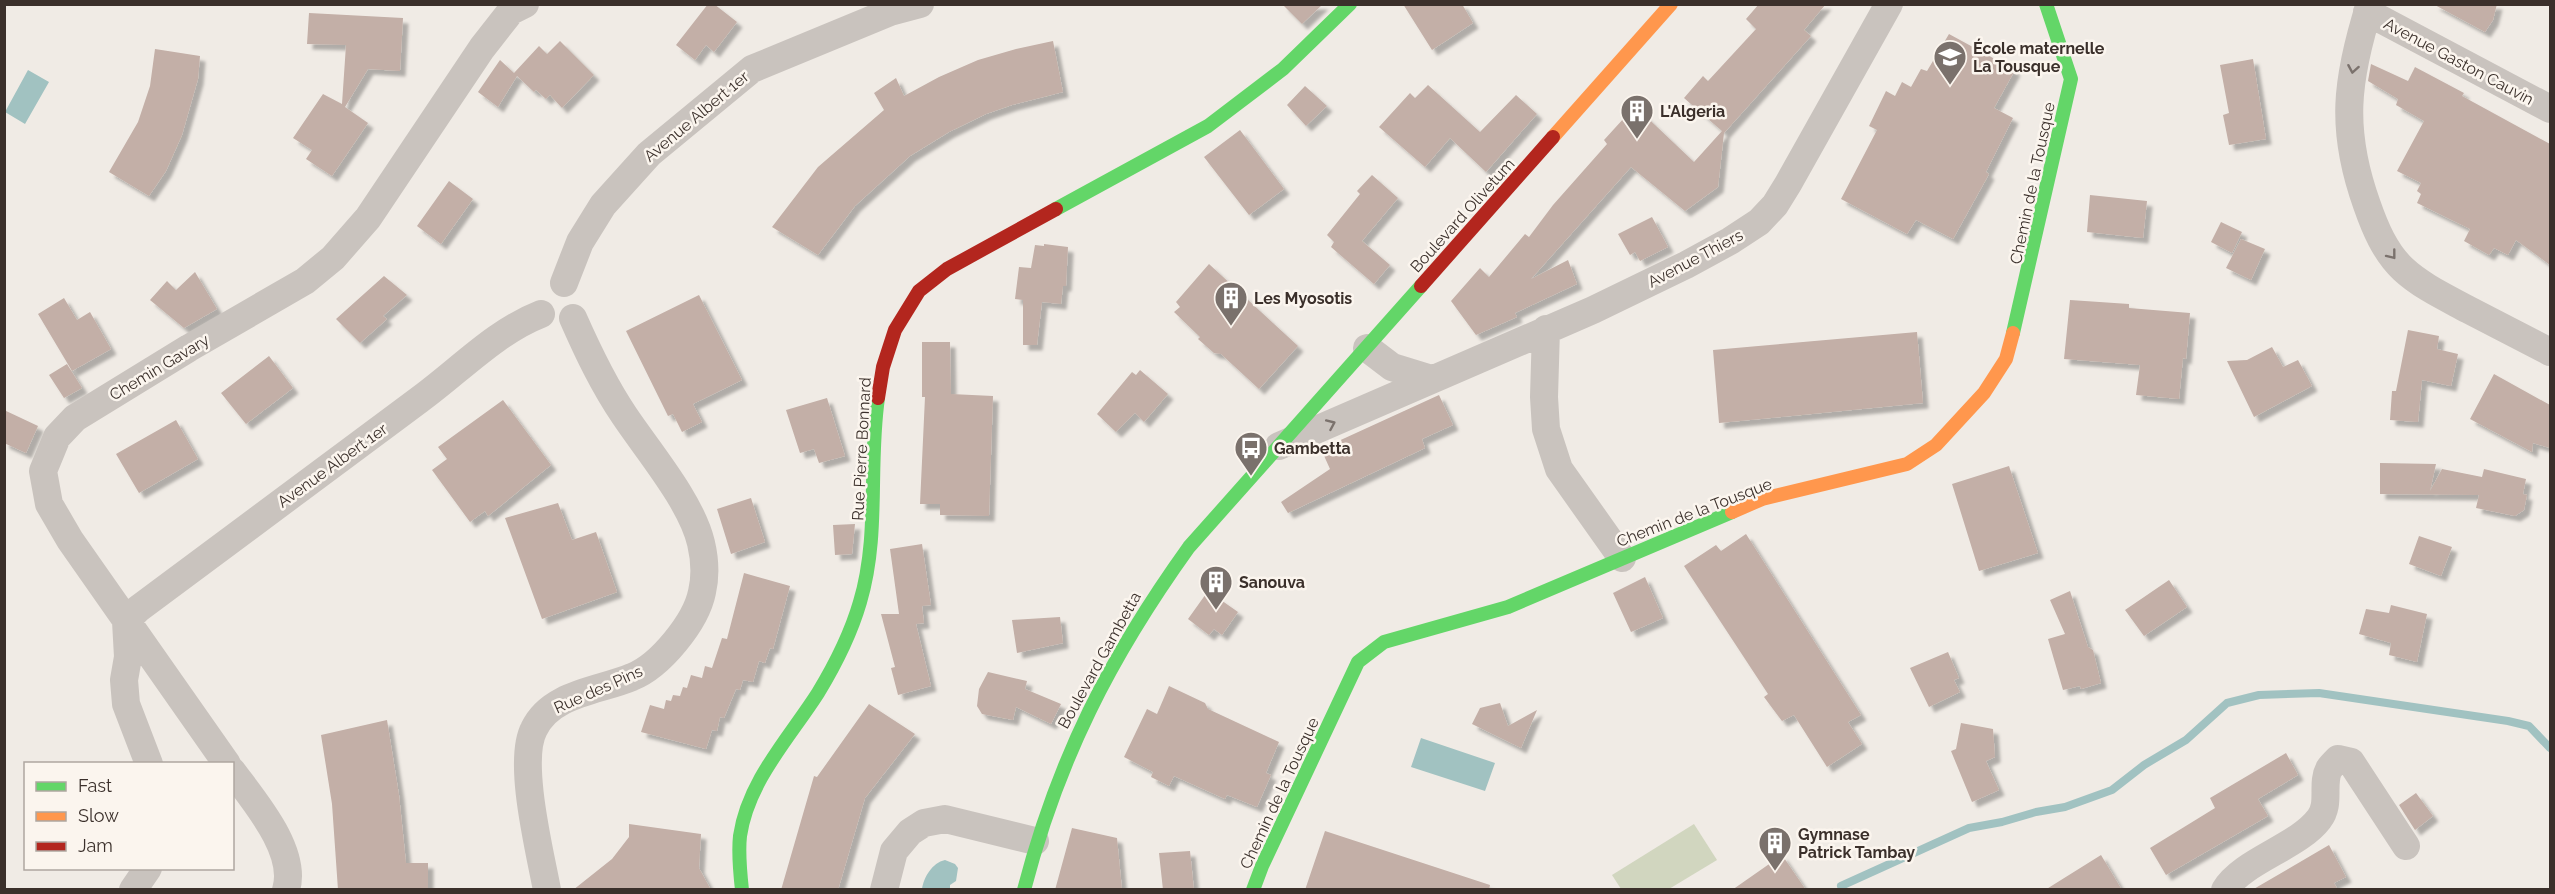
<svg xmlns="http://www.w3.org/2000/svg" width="2555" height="894" viewBox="0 0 2555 894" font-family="Raleway,sans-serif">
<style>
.green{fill:#d1d6bf}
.water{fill:#a1c2c1}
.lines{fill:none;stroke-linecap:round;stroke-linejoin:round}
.stream{stroke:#a1c2c1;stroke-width:8}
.building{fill:#c3afa7;filter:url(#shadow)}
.street{stroke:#c9c3be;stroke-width:28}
.fast{stroke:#63d668;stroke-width:14}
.slow{stroke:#ff974d;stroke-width:14}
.jam{stroke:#b3261e;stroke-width:14}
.oneway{stroke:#7b726d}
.labels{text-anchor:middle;stroke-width:5;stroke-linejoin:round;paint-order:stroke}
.poi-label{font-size:16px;font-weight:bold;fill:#3b302b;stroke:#fbf5ee;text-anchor:start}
.street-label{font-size:16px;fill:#3b302b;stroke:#fbf5ee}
</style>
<defs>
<filter id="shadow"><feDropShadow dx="5.5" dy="5.5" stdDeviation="1.5" flood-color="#0004"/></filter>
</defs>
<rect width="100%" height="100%" fill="#f0ebe5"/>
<path class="green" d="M1694,824l23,36 -48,29h-48l-9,-14z"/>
<path class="water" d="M28,70l21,12 -24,42 -20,-12z
M1421,738l74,25 -10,28 -74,-24z
M945,860l10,4 3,4 -2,13 -6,4v4h-28c2,-12 10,-26 23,-29z"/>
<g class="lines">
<path class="stream" d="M1841,886l128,-58 33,-6 34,-10 29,-5 47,-17 32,-25 42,-25 41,-37 32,-8 60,-2 189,28 21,5 21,22"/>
</g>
<path class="building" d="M708,4h6l23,18 -23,30 -8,-7 -11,15 -19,-15z
M1282,4h41l-21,20z
M1403,4h59l11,19 -41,27z
M1759,4h67l-22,26 7,6 -87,97 -6,54 -33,24 -54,-44 -100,112 37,-19 9,24 -62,29 2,4 -41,18 -25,-34 29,-33 9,9 36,-43 4,3 24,-32 54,-61 -3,-4 31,-34 59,56 28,-31 -38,-33 19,-22 5,5 48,-52 -10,-10z
M2433,4h64l-4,16 -8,12z
M309,13l94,5 -3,53 -32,-2 -23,38 23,16 -36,53 -26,-17 6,-9 -19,-12 30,-44 19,10 4,-59 -39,-1z
M1949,34l66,36 -21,38 19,10 -27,54 3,2 -36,65 -37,-19 -9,14 -66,-35 36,-69 -8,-4 17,-35 9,5 7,-14 9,5 10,-18 6,2z
M560,41l34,34 -32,33 -12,-13 -4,4 -10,-9 -2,2 -17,-16 -19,31 -20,-15 22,-32 14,13 25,-27 8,8z
M1053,41l10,51 -51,13 -26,9 -37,18 -39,24 -55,50 -37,49 -46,-28 46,-60 66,-57 -10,-17 22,-15 8,18 35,-19 39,-17 38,-11z
M155,49l45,7 -2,23 -16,56 -16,36 -17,25 -40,-24 29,-50 12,-36z
M2253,59l13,80 -37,6 -6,-30 6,-2 -9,-48z
M2371,64l37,17 7,-14 49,26 -2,3 88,48v121l-34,-25 -8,15 -14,-7 -5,7 -25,-14 6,-12 -53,-26 4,-9 -4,-3 4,-8 -24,-12 27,-50 -28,-16 2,-6 -30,-18z
M1428,85l52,47 36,-37 21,19 -51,58 -36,-34 -25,29 -46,-40 31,-34 5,5z
M1305,86l22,20 -21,20 -19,-21z
M1240,130l44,59 -35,26 -45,-58z
M1372,175l26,23 -36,43 28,24 -16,19 -43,-37 3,-5 -7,-7 33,-41 -3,-3z
M449,181l24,18 -32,45 -24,-18z
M2090,195l57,6 -4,37 -56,-6z
M1652,217l16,30 -28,14 -5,-9 -5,3 -12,-21z
M2221,222l21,10 -10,21 -21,-11z
M2241,239l24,10 -14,31 -25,-12z
M1044,244l24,3 -2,39h-3l-2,18 -19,-2 -5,43h-14v-45l-8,-1 4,-32 12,1 4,-23 9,1z
M1209,264l89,82 -39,43 -38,-35 -7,-1 -16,-14 2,-2 -26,-25 6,-5 -4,-5z
M195,272l22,37 -33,19 -34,-28 17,-19 9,9z
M384,276l23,19 -24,21 4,3 -27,24 -24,-24z
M699,295l43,85 -49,24 9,18 -20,10 -9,-18 -5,2 -42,-85z
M64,298l13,22 13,-8 21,37 -39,22 -34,-57z
M2070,300l59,4v4l61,5 -4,46 -3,-1 -4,41 -43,-4 4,-30 -76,-6z
M2408,330l31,6 -2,13 21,5 -7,32 -29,-6 -4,42 -28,-2 2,-29h4z
M1917,332l6,71 -204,20 -6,-73z
M922,342h28l1,52 42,2 -4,120 -49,-1v-11h-20l5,-107h-3z
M2272,347l11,20 15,-7 14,26 -58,31 -27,-56 20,-1z
M269,356l24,32 -47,36 -25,-31z
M67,364l15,24 -18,10 -15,-23z
M1140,370l28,24 -24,28 -9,-9 -19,19 -19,-18 35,-42 4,3z
M2494,374l56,31v43l-17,-5 -1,9 -62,-33z
M1439,395l14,30 -31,14 3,9 -137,65 -7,-11 49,-33 -9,-20z
M827,398l18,58 -26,7 -5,-14 -14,4 -14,-43z
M503,400l48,65 -63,51 -3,-5 -15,11 -38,-52 15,-11 -9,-12z
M4,410l34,16 -12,27 -22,-10z
M176,420l22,39 -59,34 -23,-39z
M2380,463l56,1 -6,27 12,-22 40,8 2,-8 42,10 -3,15 4,1 -3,15 -9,6 -39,-8 3,-13 -99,-1z
M2009,466l29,87 -59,18 -27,-87z
M751,498l14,44 -34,12 -14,-45z
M558,503l14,37 24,-8 21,60 -75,27 -37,-101z
M855,524l-3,30 -17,1 -2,-30z
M1746,534l115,181 -13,7 14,22 -35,23 -33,-52 -12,6 -18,-24 4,-3 -84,-128 32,-21 5,6z
M2419,536l33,11 -11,29 -32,-12z
M922,544l9,61 -9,1 2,17 -8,1 15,62 -33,9 -7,-27 4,-1 -14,-53h18l-9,-65z
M744,573l46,13 -17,63 -3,-1 -5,15 -6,-2 -6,21 -10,-2 -3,10 -4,-1 -12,29 -4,-1 -3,14 -5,-1 -6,19 -65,-17 9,-27 14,4 2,-9 5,1 2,-6 7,1 3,-9 4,1 4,-13 11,3 3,-12 7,2 10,-30 5,1z
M1645,577l18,41 -32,14 -18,-39z
M2169,580l18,27 -43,29 -19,-26z
M1208,591l30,21 -16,23 -8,-6 -5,6 -21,-16z
M2070,591l18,56 5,3 8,33 -20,6 -1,-3 -17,4 -15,-51 17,-5 -15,-34z
M2391,605l36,9 -10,48 -28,-7 2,-12 -32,-9 7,-25 23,4z
M1060,617l3,26 -46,10 -5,-33z
M1948,652l11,26 -5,2 6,12 -31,15 -19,-39z
M988,672l39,9 -2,8 36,15 -10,20 -35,-17 -3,13 -31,-6 -5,-8 2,-17z
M1169,686l36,17 3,6 71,33 -13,31 5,2 -14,32 -30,-12 -2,4 -51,-23 -5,10 -18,-9 2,-5 -29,-15 23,-48 10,5z
M1500,703l8,23 29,-16 -16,38 -49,-24 8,-16z
M869,704l46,30 -50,64 -27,92h-57l33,-114 3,1z
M387,720l12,75 7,68h22v27h-90l-6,-86 -11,-69z
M1961,723l32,6 2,28 -9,4 13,29 -27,12 -21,-51 5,-2z
M2286,753l12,22 -40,24 10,17 -102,59 -16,-27 65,-40 -5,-10z
M2416,793l17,23 -18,14 -16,-25z
M629,824l72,10 -2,34 12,22h-138l39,-31 17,-22z
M1072,828l45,10 5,52h-67z
M1325,831l165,54 -1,5h-184z
M2329,845l17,32 -12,6 4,7h-86z
M1190,851l4,39h-31l-4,-37z
M1782,855l24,35h-74z
M2101,855l21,35h-77z"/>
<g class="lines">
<path class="street" d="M2370,4c-24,76 -30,126 -3,201 8,23 18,47 36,64 18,17 44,29 66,41 27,14 54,28 81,42
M2367,12l183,97
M564,283l16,-41 23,-37 46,-51 103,-85 138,-57 30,-8
M1546,329l-2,68 2,32 13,40 63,89
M1367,348l25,19 39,12
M1279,446l314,-136 93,-45 44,-24 29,-19 16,-17 13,-21 101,-180
M126,621l12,-12c93,-70 187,-139 281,-209 40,-29 76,-68 122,-86
M126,621l2,36 -4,23 2,24 23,60
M227,764l-157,-224 -21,-36 -6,-33 14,-34 18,-19 114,-70 116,-67 28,-23 35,-40 114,-170 29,-37 14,-7
M232,771c22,30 66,80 54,119
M133,890l15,-22
M547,890c-7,-38 -30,-129 -13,-161 17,-36 65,-38 98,-52 28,-11 64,-55 70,-85 4,-17 3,-32 -1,-49 -10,-42 -53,-92 -77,-128 -21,-31 -36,-63 -51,-97
M884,890l10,-39 16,-19 14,-9 21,-4 90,22
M2225,890c17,-29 73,-43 94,-71 12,-15 2,-35 10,-50 2,-3 6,-7 9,-10l13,3 55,84"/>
<path class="fast" d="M1056,209l152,-83 75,-57 67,-65
M2013,333l58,-254 -25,-75
M742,890c-2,-18 -4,-36 -2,-54 8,-55 50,-99 78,-143 17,-28 33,-60 42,-91 20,-67 8,-136 18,-204
M1024,890c34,-131 86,-233 165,-343l232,-261
M1253,890l9,-24 96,-204 26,-20 124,-35 224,-95"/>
<path class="slow" d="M1553,137l118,-133
M1732,512l30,-13 145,-35 29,-19 48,-52 22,-34 7,-26"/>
<path class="jam" d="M1421,286l132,-149
M878,398l5,-31 12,-37 24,-39 28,-22 109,-60"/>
</g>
<defs><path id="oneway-chevron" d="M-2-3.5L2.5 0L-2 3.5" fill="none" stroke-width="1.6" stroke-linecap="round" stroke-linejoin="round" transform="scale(1.5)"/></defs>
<g class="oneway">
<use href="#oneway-chevron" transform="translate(2353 69) rotate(100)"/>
<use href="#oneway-chevron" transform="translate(2392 255) rotate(52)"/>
<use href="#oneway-chevron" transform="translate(1331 424) rotate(-24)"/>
</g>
<defs>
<g id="school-pin" transform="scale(1.725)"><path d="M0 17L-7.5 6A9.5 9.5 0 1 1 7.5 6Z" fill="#7a716c" stroke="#fbf5ee"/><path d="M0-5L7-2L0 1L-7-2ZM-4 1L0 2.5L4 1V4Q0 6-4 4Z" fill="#fff"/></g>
<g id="building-pin" transform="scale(1.725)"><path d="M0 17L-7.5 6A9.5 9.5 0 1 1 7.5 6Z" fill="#7a716c" stroke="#fbf5ee"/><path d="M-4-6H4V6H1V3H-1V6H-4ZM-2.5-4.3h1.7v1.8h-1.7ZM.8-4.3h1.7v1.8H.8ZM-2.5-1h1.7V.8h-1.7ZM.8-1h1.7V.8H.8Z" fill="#fff"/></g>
<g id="bus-pin" transform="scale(1.725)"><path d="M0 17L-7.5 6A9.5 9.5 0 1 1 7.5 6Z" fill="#7a716c" stroke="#fbf5ee"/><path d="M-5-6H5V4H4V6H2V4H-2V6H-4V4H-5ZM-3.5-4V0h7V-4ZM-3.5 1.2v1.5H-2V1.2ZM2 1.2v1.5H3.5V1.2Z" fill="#fff"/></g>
</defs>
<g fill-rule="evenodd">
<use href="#school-pin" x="1950" y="57"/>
<use href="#building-pin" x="1637" y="111"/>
<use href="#building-pin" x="1231" y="298"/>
<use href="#bus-pin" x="1251" y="448"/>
<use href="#building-pin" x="1216" y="582"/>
<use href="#building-pin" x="1775" y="843"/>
</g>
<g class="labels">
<g class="poi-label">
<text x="1973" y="54">École maternelle<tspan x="1973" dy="18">La Tousque</tspan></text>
<text x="1660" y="117">L'Algeria</text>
<text x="1254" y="304">Les Myosotis</text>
<text x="1274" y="454">Gambetta</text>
<text x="1239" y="588">Sanouva</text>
<text x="1798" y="840">Gymnase<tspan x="1798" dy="18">Patrick Tambay</tspan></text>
</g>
<g class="street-label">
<text transform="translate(2459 61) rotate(28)" y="6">Avenue Gaston Cauvin</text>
<text transform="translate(696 116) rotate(-40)" y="6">Avenue Albert 1er</text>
<text transform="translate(2032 183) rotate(-78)" y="6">Chemin de la Tousque</text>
<text transform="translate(1462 215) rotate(-48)" y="6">Boulevard Olivetum</text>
<text transform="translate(1695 258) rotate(-28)" y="6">Avenue Thiers</text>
<text transform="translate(159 367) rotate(-31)" y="6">Chemin Gavary</text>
<text transform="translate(861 449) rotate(-87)" y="6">Rue Pierre Bonnard</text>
<text transform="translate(332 465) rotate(-36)" y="6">Avenue Albert 1er</text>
<text transform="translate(1694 512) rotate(-21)" y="6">Chemin de la Tousque</text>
<text transform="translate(1099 660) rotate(-61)" y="6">Boulevard Gambetta</text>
<text transform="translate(598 689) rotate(-24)" y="6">Rue des Pins</text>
<text transform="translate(1279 793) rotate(-65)" y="6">Chemin de la Tousque</text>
</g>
</g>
<rect width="2555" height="894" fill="none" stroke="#3b302b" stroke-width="12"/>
<rect x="24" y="762" width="210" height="108" fill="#fbf5ee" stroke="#aea6a0" stroke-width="1.5"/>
<rect x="36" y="782" width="30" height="9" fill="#63d668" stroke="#aea6a0" stroke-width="1.5"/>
<text x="78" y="792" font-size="18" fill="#3b302b">Fast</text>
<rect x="36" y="812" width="30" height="9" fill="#ff974d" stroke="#aea6a0" stroke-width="1.5"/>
<text x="78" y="822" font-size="18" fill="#3b302b">Slow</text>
<rect x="36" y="842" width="30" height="9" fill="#b3261e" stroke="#aea6a0" stroke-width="1.5"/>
<text x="78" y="852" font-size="18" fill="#3b302b">Jam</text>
</svg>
